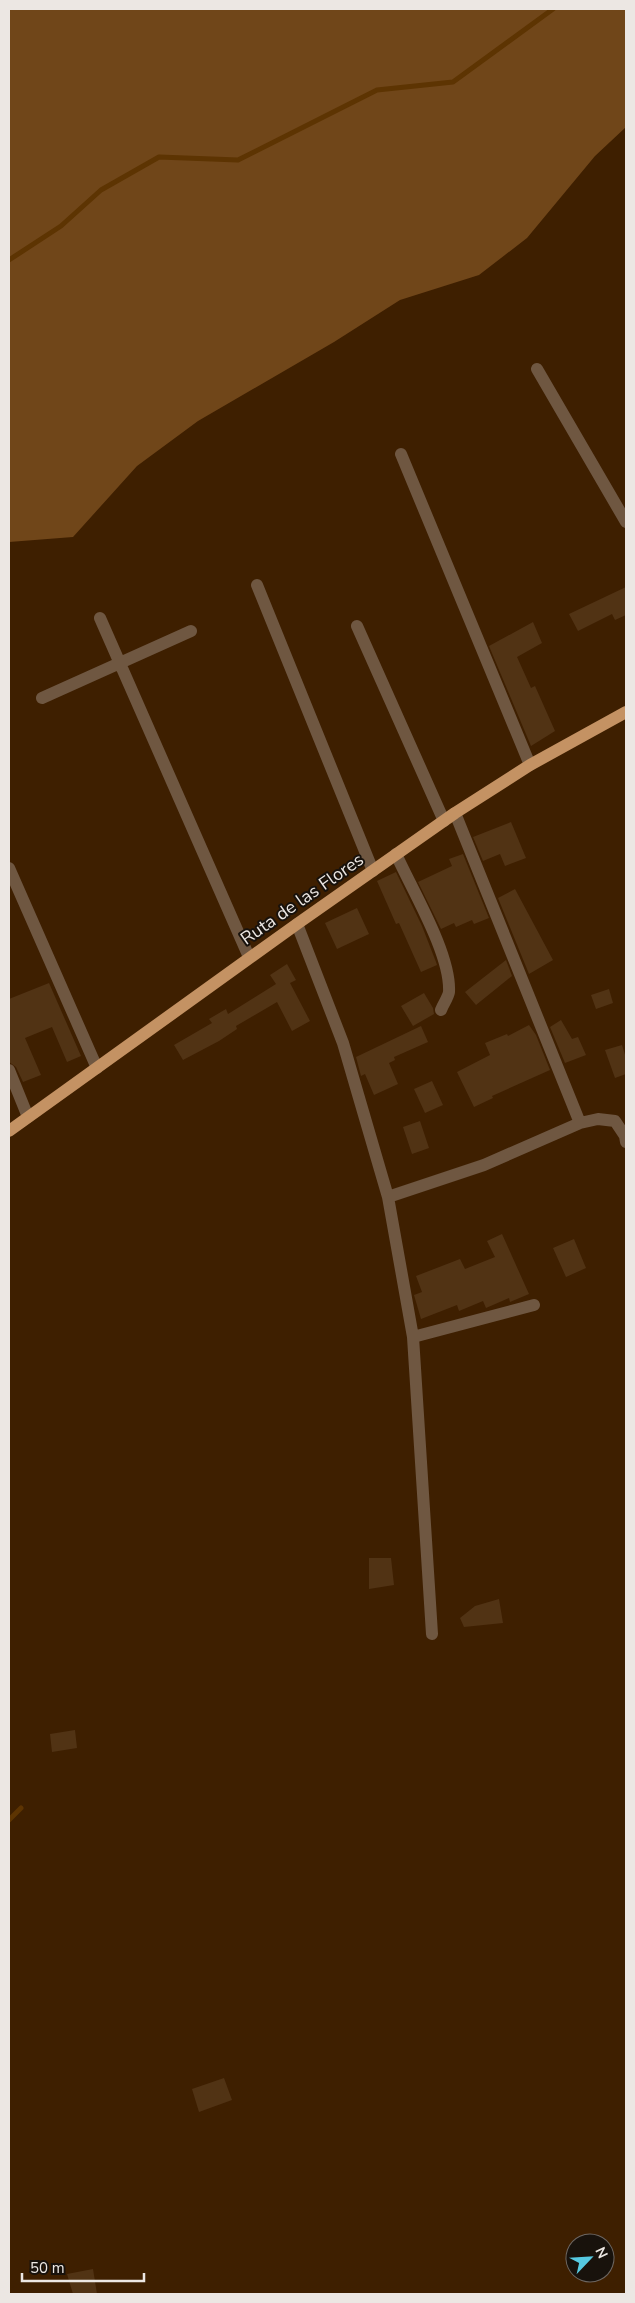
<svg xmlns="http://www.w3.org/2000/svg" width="635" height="2303" viewBox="0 0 635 2303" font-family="'Nunito Sans',sans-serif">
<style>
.green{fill:#3e1f00;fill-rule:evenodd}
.forest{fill:#704619}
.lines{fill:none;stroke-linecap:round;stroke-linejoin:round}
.stream{stroke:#5d3402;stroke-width:5}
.building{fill:#513314}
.minor{stroke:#6f5741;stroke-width:12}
.major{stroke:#c49263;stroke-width:12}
.labels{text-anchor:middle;stroke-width:4;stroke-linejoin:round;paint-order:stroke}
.street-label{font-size:18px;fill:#ece7e3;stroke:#18120c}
</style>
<rect width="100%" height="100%" fill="#211b15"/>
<path class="green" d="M9,9h617v2285h-617zM575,2243h30v30h-30z"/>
<path class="forest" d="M9,9h617v118l-31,29 -68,82 -48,37 -79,25 -66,42 -136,79 -61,45 -64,71 -64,5z"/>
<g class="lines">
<path class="stream" d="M9,260l52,-34 40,-36 58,-33 79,3 139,-70 76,-8 100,-73
M9,1820l12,-12"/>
</g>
<path class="building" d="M626,587v28l-11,5 -3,-6 -34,17 -9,-17z
M533,622l9,21 -25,14 14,31 4,-2 20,45 -24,15 -42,-100z
M511,822l15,36 -21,8 -5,-12 -17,7 -10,-24z
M463,854l26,64 -15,6 -2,-4 -16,7 -2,-4 -13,6 -23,-47 34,-16 -3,-7z
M396,872l26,54 14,36 1,3 -16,7 -22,-49 -3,1 -19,-43z
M515,889l38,71 -24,14 -31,-76z
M357,908l12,26 -32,15 -12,-26z
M506,960l6,16 -36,29 -11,-13z
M287,964l9,16 -6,3 20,38 -18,10 -15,-29 -41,24 1,3 -18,12 -36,19 -9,-15 38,-22 -3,-4 17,-10 2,5 48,-30 -6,-9z
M49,983l32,73 -14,6 -15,-35 -27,11 16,37 -18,7 -7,-15 -7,-5v-63z
M609,989l4,14 -17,6 -5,-14z
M424,993l9,15 1,6 -21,12 -12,-20z
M561,1020l11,19 6,-2 8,18 -21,8 -15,-36z
M529,1025l7,10 14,35 -58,26 1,2 -19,9 -17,-35 33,-17 -5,-12 22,-9 1,2z
M421,1026l7,16 -34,15 1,3 -6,3 9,21 -24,11 -9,-21 -4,2 -5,-19z
M622,1045l4,13v16l-11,4 -10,-28z
M432,1081l11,24 -18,8 -11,-24z
M420,1121l9,27 -17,6 -9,-27z
M502,1234l27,60 -19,8 -1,-4 -23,10 -3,-7 -24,10 -2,-6 -36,14 -7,-24 8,-3 -6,-16 44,-17 5,10 30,-12 -8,-16z
M574,1239l12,29 -20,9 -13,-29z
M369,1558h22l3,27 -25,4z
M499,1599l4,24 -39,4 -4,-9 15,-12z
M75,1730l2,18 -25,4 -2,-18z
M224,2078l8,22 -33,12 -7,-23z
M93,2269l4,25h-24l-6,-20z"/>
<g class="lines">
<path class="minor" d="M537,369l89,153
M401,454l129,311
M257,585l116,286
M100,618l149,339
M357,626l87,195
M42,698l149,-67
M455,813l125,310
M396,854c16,36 55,100 53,138 -1,6 -6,12 -8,18
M9,868l88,200
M297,924l46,119 45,154 25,140 19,297
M9,1070l19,47
M388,1197l96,-32 96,-42 18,-4 17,2 10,15 1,6
M413,1337l121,-32"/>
<path class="major" d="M9,1131l288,-207 158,-111 75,-48 96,-53"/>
</g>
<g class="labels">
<g class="street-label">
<text transform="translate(302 899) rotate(-35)" y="6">Ruta de las Flores</text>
</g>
</g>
<rect width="635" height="2303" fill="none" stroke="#ece7e3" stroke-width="20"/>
<g transform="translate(590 2258) rotate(65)"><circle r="24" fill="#18120c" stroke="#6d6762"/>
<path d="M0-4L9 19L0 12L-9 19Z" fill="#56c9e1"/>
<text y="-8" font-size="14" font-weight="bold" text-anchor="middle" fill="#ece7e3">N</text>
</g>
<path d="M22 2273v8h122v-8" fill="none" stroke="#ece7e3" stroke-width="2.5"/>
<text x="30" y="2273" font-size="15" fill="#ece7e3" stroke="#18120c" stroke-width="4" paint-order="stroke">50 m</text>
</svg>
